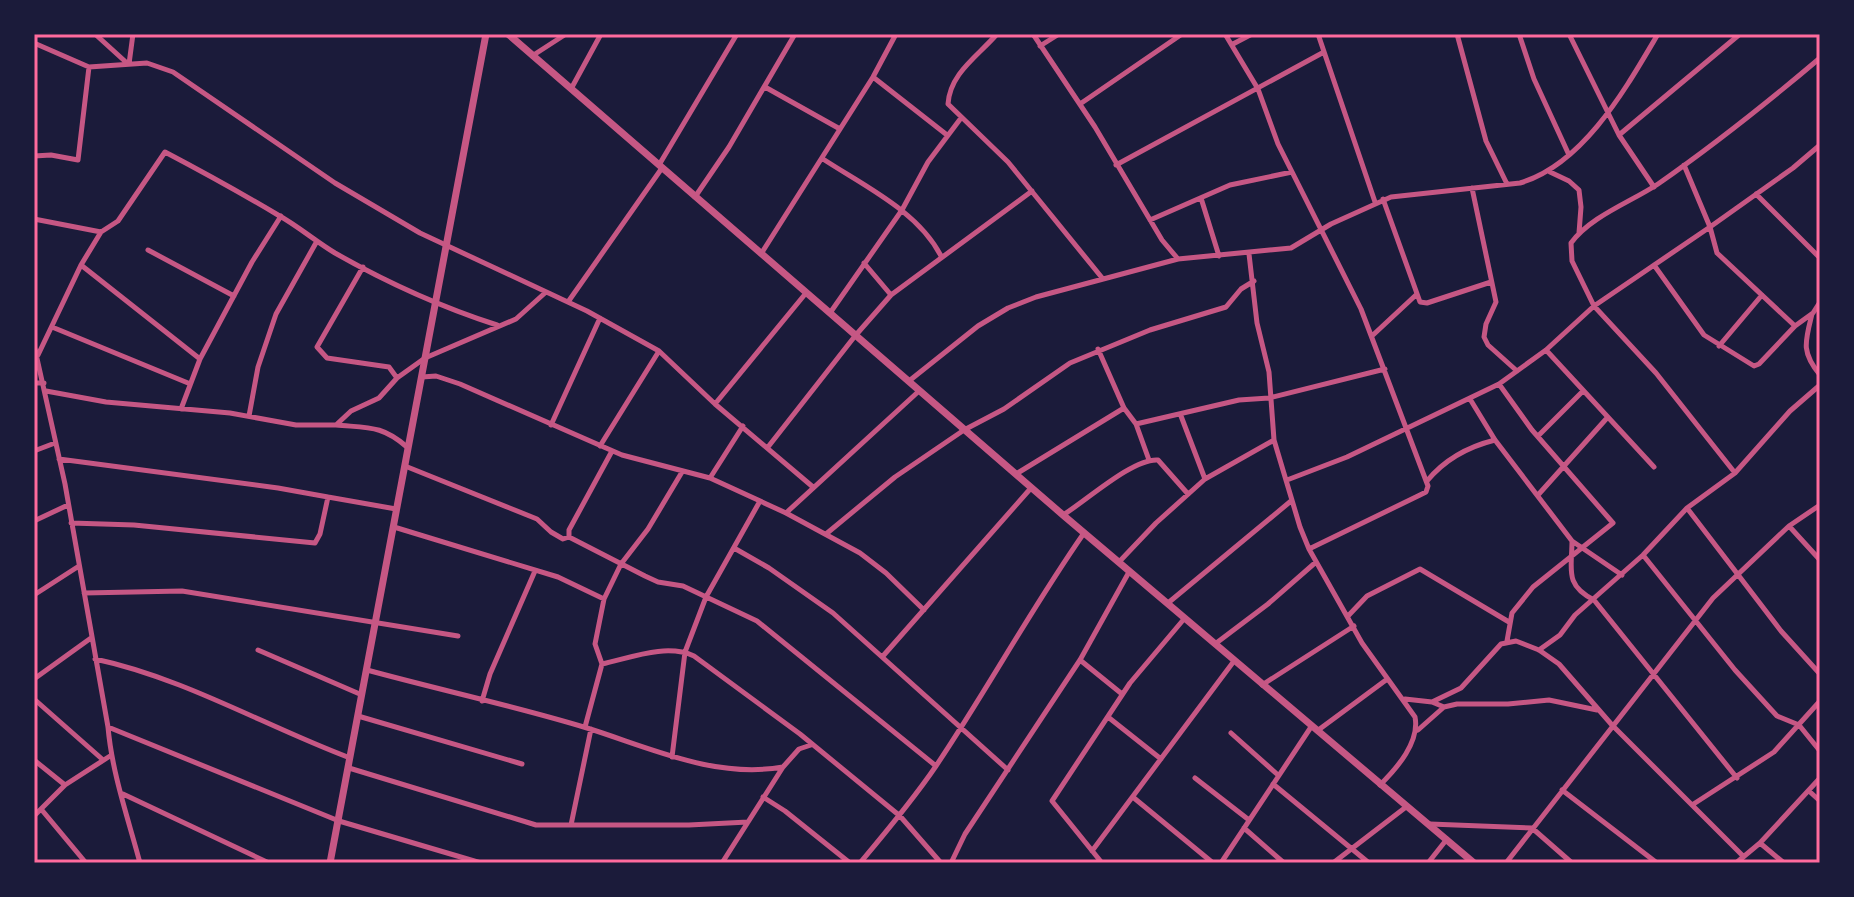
<svg xmlns="http://www.w3.org/2000/svg" width="1854" height="897" viewBox="0 0 1854 897" font-family="'Archivo Narrow',sans-serif">
<style>
.lines{fill:none;stroke-linecap:round;stroke-linejoin:round}
.minor{stroke:#c65784;stroke-width:5}
.tertiary{stroke:#c65784;stroke-width:7}
.neatline{fill:none;stroke:#ff6b9d;stroke-width:3}
</style>
<rect width="100%" height="100%" fill="#1b1b3a"/>
<g class="lines">
<path class="minor" d="M95,34l33,30
M997,34c-19,22 -47,39 -49,70l60,58 95,117
M1033,34l62,93 67,113 16,19
M1225,34l33,55 20,55 83,165 67,177 -2,6 -6,3 -111,54
M1318,34l57,168
M1457,34l29,107 21,43
M1519,34l15,45 35,76
M1569,34l50,101 35,52
M34,43l55,24 58,-4 26,9 162,111 85,50 167,78 72,40 56,53 98,83
M1233,44l19,-10
M1040,46l19,-12
M532,56l34,-22
M129,64l4,-30
M873,77l74,58
M765,87l75,42
M571,89l30,-55
M1080,104l102,-70
M1619,135l121,-101
M34,156l17,-1 27,5 11,-93
M823,159c41,27 95,52 118,97
M659,165l78,-131
M1116,165l208,-113
M1684,165l26,62 7,26 78,73
M1550,172l19,9 10,9 2,17 -2,26
M1472,188l24,114 -10,22 -2,13 4,8 29,26
M1756,194l64,64
M695,197l34,-50 66,-113
M1201,198l18,58
M1383,199l37,103 7,1 64,-21
M34,219l67,13 17,-11 47,-69c38,20 76,41 113,63 20,11 37,26 57,38 51,29 106,54 162,72
M1150,220l80,-35 62,-13
M148,250l86,46
M761,254l112,-177 23,-43
M1249,254l8,69 12,49 5,68 26,87 9,22 53,94 53,74c5,25 -18,51 -35,68
M864,263l27,32
M81,265l119,94
M1654,265l50,70 50,31 5,-2 36,-38 18,-13 7,-11
M363,267l-46,80 10,11 62,9 8,11
M568,302l94,-134
M830,313l72,-103 26,-48 33,-44
M1812,314c-7,28 -11,38 8,61
M52,327l136,56
M1373,335l44,-41
M34,345l31,139 43,243c4,46 20,91 32,136
M1719,346l43,-51
M1098,349l26,59 12,16 103,-24 30,-2 116,-29
M1546,350l108,117
M38,355l43,-90 20,-33
M422,377l14,-1 24,8 162,71 88,23 76,35 74,40 26,20 38,37
M909,381l69,-55 30,-18 28,-11 142,-38 113,-11 40,-24 60,-27 129,-14c64,-19 106,-95 138,-149
M34,383h10
M1499,384l33,46 81,93 -80,64 -21,26 -5,28
M46,391l60,11 124,11 66,12h40l15,-14 28,-13 18,-20 28,-20 91,-39 30,-27
M1470,399l25,41 77,101 50,34
M715,404l91,-111
M181,409l19,-50 52,-97 29,-46
M249,416l9,-49 18,-53 41,-73
M1181,416l24,63
M1136,424l13,36
M336,425c32,3 46,0 71,22
M551,425l49,-107
M1538,436l44,-44
M600,446l59,-95
M768,447l87,-111 36,-41 141,-104
M34,451l21,-8
M612,451l-43,79v7l76,39 13,6 25,4 74,35 179,145
M59,459l219,29 50,9
M405,466l132,53 14,13 12,7 6,-2
M1735,473l-79,-100 -62,-67 -22,-45 -1,-18c20,-27 60,-41 87,-59 56,-39 110,-82 162,-126
M1016,474l108,-66
M710,478l33,-52
M1287,480l60,-23 152,-73 47,-34 48,-44 116,-79 83,-59 27,-23
M1427,481c18,-22 40,-34 68,-41
M1538,495l69,-77
M1687,508l94,123 39,43
M786,513l133,-122
M1063,515c23,-14 70,-57 95,-55l30,34
M34,521l34,-16
M71,523l63,2 181,18 5,-9 8,-37 68,12
M1789,526l31,34
M394,527l164,50 46,22
M826,534l69,-57 69,-47 40,-21 66,-46 80,-33 76,-23 15,-18 13,-8
M1572,541c0,28 -8,44 22,59l143,178
M734,548l35,20 64,45 175,157
M1643,555l92,115 42,46 22,9 21,26
M1119,562l37,-39 49,-44 69,-39
M84,593l98,-2 276,45
M34,595l45,-29
M1168,603l123,-102
M1348,616l19,-20 53,-27 89,53
M1215,644l53,-40 48,-42
M258,650l104,45
M1539,650l21,-15 15,-20 68,-60 44,-47 48,-35 55,-62 30,-26
M883,656l148,-168
M95,659c89,19 170,67 255,99
M1080,660l42,34
M602,664c28,-6 64,-21 92,-8l106,78 100,82 41,47
M367,670c73,20 148,36 220,58 64,20 128,51 196,39
M34,679l57,-41
M1262,685l92,-59
M34,699l68,60
M1405,699l27,3 12,5
M482,701l8,-27 45,-103
M1432,702l29,-14 40,-44 15,-3 23,9 20,14 53,61 131,131
M358,716l164,48
M1108,717l53,42
M108,727l231,94 142,42
M585,727l17,-63 -7,-20 9,-45 17,-35 27,-35 34,-57
M1418,730l26,-23 13,-3h51l41,-4 48,10
M1317,731l69,-51
M1231,733l47,42
M672,757l13,-105 21,-55 54,-96
M34,760l31,25
M349,768l187,57h153l59,-3
M1195,778l54,42
M1273,784l96,79
M1562,790l95,73
M1809,791l11,10
M123,794l146,69
M763,797l22,14 65,52
M1134,798l79,65
M1692,805l82,-53 46,-51
M41,809l45,54
M34,816l31,-31 45,-29
M1430,824l102,4 40,35
M571,825l20,-96
M1244,828l40,35
M1760,843l24,20
M1092,851l142,-190
M722,863l61,-96 16,-18 12,-4
M860,863c26,-31 53,-63 76,-97 51,-76 95,-157 148,-233
M951,863l14,-29 115,-174 49,-88
M1102,863l-50,-62 78,-118 54,-64
M1221,863l90,-136
M1333,863l73,-56
M1428,863l19,-24
M1506,863l207,-265 76,-72 31,-21
M1736,863l24,-20 60,-65"/>
<path class="tertiary" d="M508,34l555,481 411,348
M330,863l156,-829"/>
</g>
<rect width="1854" height="897" fill="none" stroke="#1b1b3a" stroke-width="72"/>
<rect x="36" y="36" width="1782" height="825" class="neatline"/>
</svg>
